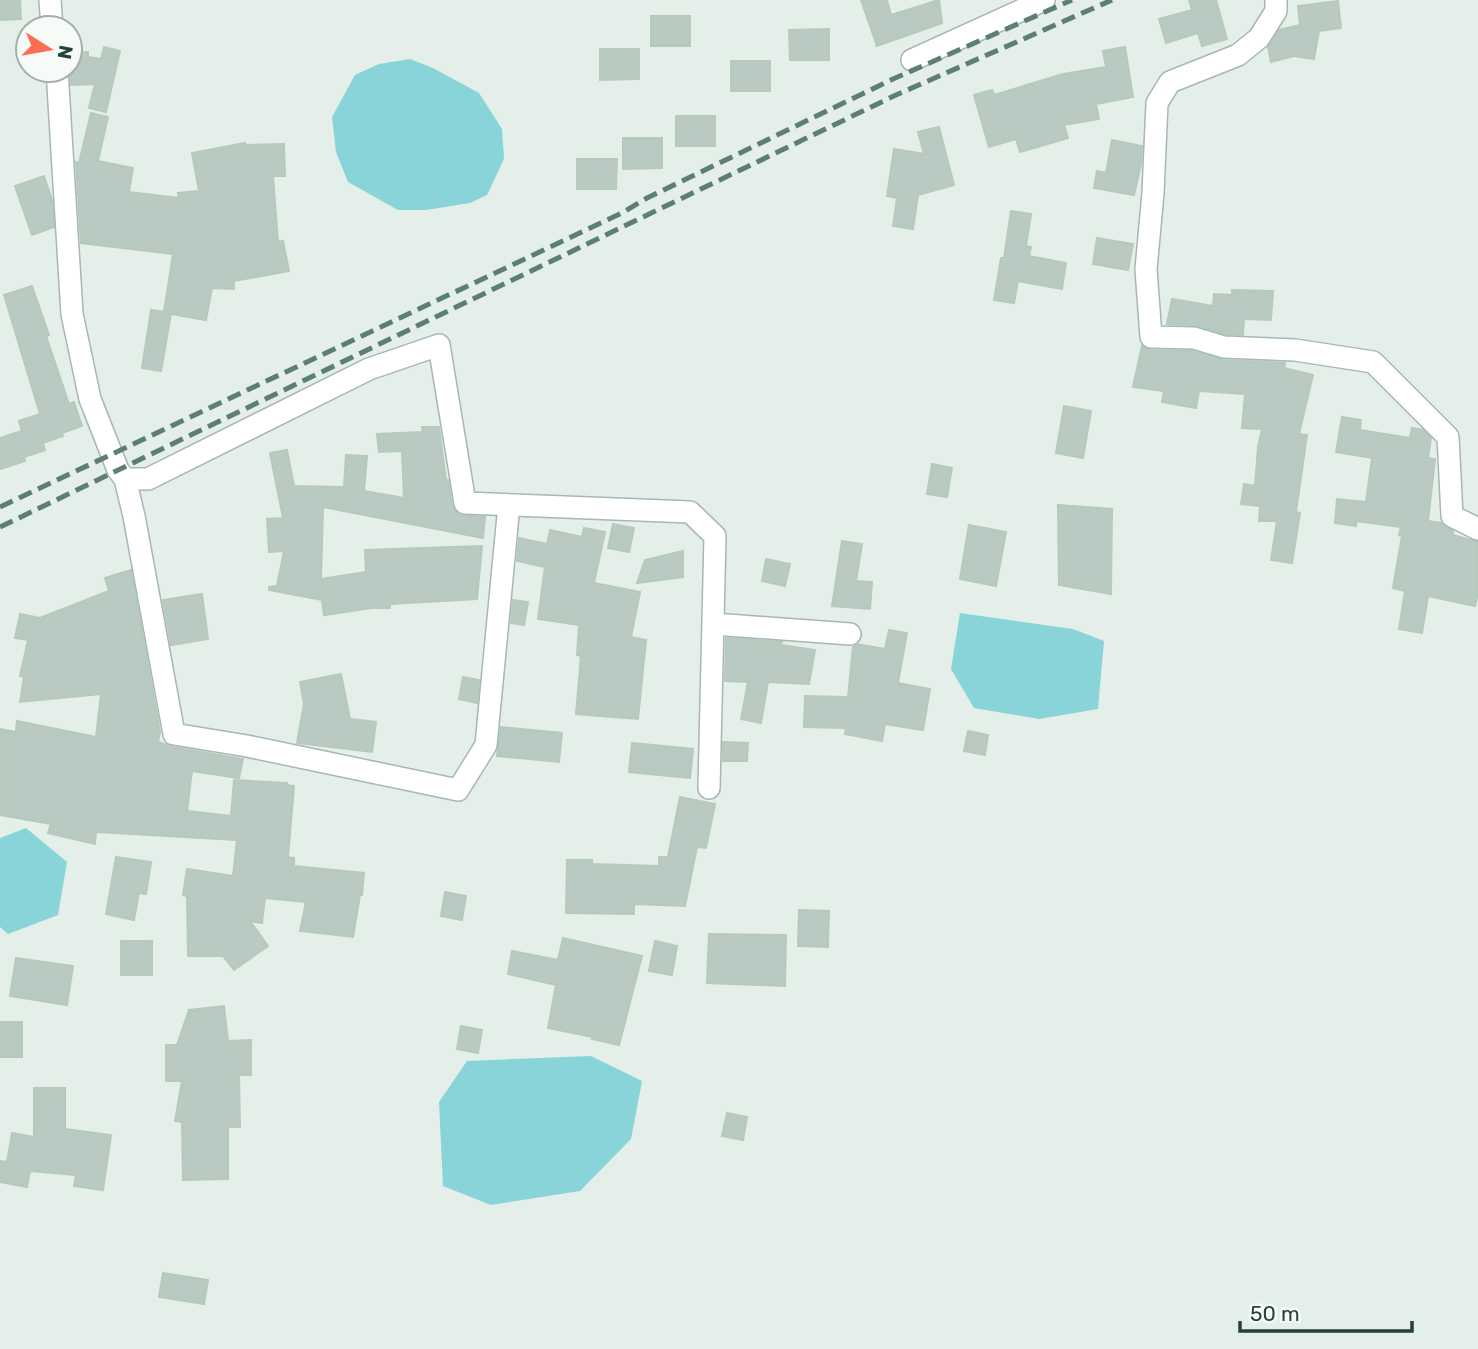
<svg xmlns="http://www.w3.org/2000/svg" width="1478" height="1349" viewBox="0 0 1478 1349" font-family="Rubik,sans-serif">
<rect width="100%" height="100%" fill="#e4efe9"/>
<!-- water -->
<g fill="#89d4d8">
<path d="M 410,59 L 433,68 L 479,93 L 502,129 L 504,159 L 487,195 L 470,203 L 426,210 L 398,210 L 348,182 L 336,152 L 332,117 L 355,75 L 379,64 Z"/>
<path d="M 960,613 L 1073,629 L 1104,641 L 1098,709 L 1039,719 L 974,708 L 951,669 Z"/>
<path d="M 26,828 L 67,862 L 58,915 L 8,934 L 0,927 L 0,838 Z"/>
<path d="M 591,1056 L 642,1081 L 631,1139 L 580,1191 L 491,1205 L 443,1186 L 439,1102 L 467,1061 Z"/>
</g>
<!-- building -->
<g fill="#b9cac2" stroke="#b6c9bf" stroke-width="2">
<path d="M 0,0 L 20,0 L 21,19 L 0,20 Z"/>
<path d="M 861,0 L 887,0 L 891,15 L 939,0 L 942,23 L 877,46 Z"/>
<path d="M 1189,0 L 1216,0 L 1227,39 L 1202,46 L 1198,33 L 1166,43 L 1159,19 L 1192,10 Z"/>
<path d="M 1338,1 L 1341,28 L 1319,31 L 1314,59 L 1294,56 L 1271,62 L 1268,47 L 1279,30 L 1300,25 L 1298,6 Z"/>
<rect x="651" y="16" width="39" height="30"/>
<path d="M 829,29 L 829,60 L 790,60 L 789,30 Z"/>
<path d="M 104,47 L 120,51 L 106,112 L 89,108 L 95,84 L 71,85 L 70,69 L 70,53 L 88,52 L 88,57 L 101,59 Z"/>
<path d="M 1125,47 L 1133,97 L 1096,104 L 1099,119 L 1064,125 L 1068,138 L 1020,152 L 1016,139 L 989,147 L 974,95 L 992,90 L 994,95 L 1063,74 L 1106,67 L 1103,51 Z"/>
<path d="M 600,49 L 639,49 L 639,79 L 600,80 Z"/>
<rect x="731" y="61" width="39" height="30"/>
<path d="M 91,113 L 108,117 L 98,161 L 133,168 L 129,192 L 179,198 L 178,193 L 199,191 L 192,153 L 245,143 L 245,145 L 284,144 L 285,176 L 273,176 L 278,242 L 283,241 L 289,271 L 234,281 L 234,289 L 212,288 L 206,320 L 171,314 L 161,371 L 142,368 L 151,310 L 164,312 L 173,254 L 81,243 L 76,162 L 79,163 Z"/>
<rect x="676" y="116" width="39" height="30"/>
<path d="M 939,127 L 954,185 L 918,195 L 913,229 L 893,226 L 897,198 L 887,196 L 894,149 L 924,154 L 918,132 Z"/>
<path d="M 623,138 L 662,138 L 662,168 L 623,169 Z"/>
<path d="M 1112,140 L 1142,146 L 1141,164 L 1134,195 L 1094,188 L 1097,171 L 1106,173 Z"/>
<path d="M 577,159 L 617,159 L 616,189 L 577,189 Z"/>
<path d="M 44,176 L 52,200 L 54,227 L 32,235 L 15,186 Z"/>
<path d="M 1011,211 L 1031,214 L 1026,246 L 1031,247 L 1029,256 L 1066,263 L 1062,289 L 1018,281 L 1014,303 L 994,300 L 1001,258 L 1004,258 Z"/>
<path d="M 1097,238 L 1133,244 L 1128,270 L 1093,264 Z"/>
<path d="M 32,286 L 49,335 L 46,336 L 69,404 L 74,402 L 82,426 L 62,433 L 63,436 L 43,443 L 45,450 L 24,457 L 25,461 L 0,469 L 0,438 L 22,431 L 19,421 L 40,414 L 4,295 Z"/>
<path d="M 1232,290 L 1273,291 L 1271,320 L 1244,319 L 1243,335 L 1226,334 L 1195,325 L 1167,324 L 1172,299 L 1213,306 L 1214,294 L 1232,295 Z"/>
<path d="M 1142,346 L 1151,350 L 1192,351 L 1223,360 L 1285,363 L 1284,368 L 1313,375 L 1299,434 L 1307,435 L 1296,512 L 1300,513 L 1292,563 L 1271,560 L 1277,521 L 1259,521 L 1260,506 L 1241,504 L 1244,484 L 1255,486 L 1258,447 L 1262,429 L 1242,428 L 1245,394 L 1199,391 L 1196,408 L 1162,402 L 1164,391 L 1133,387 Z"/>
<path d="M 1064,406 L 1091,411 L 1083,458 L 1056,453 Z"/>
<path d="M 1342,417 L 1361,420 L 1360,430 L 1410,438 L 1412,428 L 1423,430 L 1431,438 L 1428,458 L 1435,459 L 1428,521 L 1441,523 L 1453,531 L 1453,535 L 1478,542 L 1478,594 L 1475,606 L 1428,596 L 1422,633 L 1399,629 L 1405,591 L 1393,588 L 1402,536 L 1399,535 L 1401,527 L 1356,521 L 1356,526 L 1335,523 L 1337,499 L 1366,502 L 1372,458 L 1336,452 Z"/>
<path d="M 422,427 L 439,427 L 446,480 L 448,480 L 452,506 L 459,515 L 485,517 L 483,538 L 323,507 L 321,579 L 366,572 L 365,550 L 482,546 L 477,599 L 390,604 L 390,608 L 372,608 L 324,615 L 322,600 L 269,590 L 269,587 L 277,586 L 284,551 L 269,552 L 267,519 L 283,518 L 270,453 L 287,450 L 294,486 L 344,487 L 346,455 L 367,456 L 364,491 L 404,498 L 402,451 L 379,452 L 377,434 L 423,432 Z"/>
<path d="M 932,464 L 952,468 L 947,497 L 927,494 Z"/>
<path d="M 1058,505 L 1112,509 L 1111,594 L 1059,585 Z"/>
<path d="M 613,524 L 634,528 L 629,552 L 608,548 Z"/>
<path d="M 969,525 L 1006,532 L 996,586 L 960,579 Z"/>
<path d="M 584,528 L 605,532 L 594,583 L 640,592 L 631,637 L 646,640 L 638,719 L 576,714 L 581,656 L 577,655 L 579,625 L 538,619 L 545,567 L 517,561 L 519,538 L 547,544 L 550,530 L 582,537 Z"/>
<path d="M 842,541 L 862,544 L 856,581 L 872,582 L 870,609 L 832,606 Z"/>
<path d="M 683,551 L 683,577 L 637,583 L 645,560 Z"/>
<path d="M 766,559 L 790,564 L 785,586 L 762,581 Z"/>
<path d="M 131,570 L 160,732 L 158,742 L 172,747 L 243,759 L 239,778 L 192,771 L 187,811 L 231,816 L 234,780 L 287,783 L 287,785 L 294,786 L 288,857 L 294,858 L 294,866 L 364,873 L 362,895 L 360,895 L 353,937 L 300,931 L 306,902 L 265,898 L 262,923 L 250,921 L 268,946 L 234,970 L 223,956 L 188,956 L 187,896 L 183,895 L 187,869 L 233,876 L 237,840 L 96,832 L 95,844 L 48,833 L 51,824 L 0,815 L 0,729 L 16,732 L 17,721 L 96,737 L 101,694 L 20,702 L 24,677 L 20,676 L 28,640 L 15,638 L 20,614 L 40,618 L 109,591 L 105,578 Z"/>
<path d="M 202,594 L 208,639 L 171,645 L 163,600 Z"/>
<path d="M 513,600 L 528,602 L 524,625 L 511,623 Z"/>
<path d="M 889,630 L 907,633 L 898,683 L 930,689 L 923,730 L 885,724 L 882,741 L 845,734 L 846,728 L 804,727 L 805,696 L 848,697 L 853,647 L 857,644 L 885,649 Z"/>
<path d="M 726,638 L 782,642 L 781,645 L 815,650 L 809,684 L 768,682 L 761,723 L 741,719 L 748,682 L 725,681 Z"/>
<path d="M 341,674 L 350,719 L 376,722 L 372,752 L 297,743 L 304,704 L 300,682 Z"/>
<path d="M 463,677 L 479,680 L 477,703 L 459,699 Z"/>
<path d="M 501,727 L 562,733 L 559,762 L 497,756 Z"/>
<path d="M 968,731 L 988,735 L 985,755 L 964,751 Z"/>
<path d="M 723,742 L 748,743 L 747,761 L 723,761 Z"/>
<path d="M 632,743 L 693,749 L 690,778 L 629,772 Z"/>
<path d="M 680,797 L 715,804 L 706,848 L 697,847 L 685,906 L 634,904 L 634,914 L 566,913 L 567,860 L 592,860 L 592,864 L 659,866 L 659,857 L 668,857 Z"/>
<path d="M 116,857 L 151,862 L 146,894 L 139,893 L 134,920 L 106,914 Z"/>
<path d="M 445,892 L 466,896 L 462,920 L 441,916 Z"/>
<path d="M 799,910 L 829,911 L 828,947 L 798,946 Z"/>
<path d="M 709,934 L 786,935 L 785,986 L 707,983 Z"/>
<path d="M 563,938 L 642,956 L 619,1045 L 592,1039 L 593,1037 L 548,1028 L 556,985 L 508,974 L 512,951 L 558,960 Z"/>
<rect x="121" y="941" width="31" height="34"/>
<path d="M 655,941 L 677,946 L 672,975 L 649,971 Z"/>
<path d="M 16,958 L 73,966 L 67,1005 L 10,996 Z"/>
<path d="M 224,1006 L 228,1041 L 251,1040 L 251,1075 L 239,1075 L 240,1127 L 228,1127 L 228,1179 L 183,1180 L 182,1122 L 175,1121 L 182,1081 L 166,1081 L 166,1045 L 177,1045 L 189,1010 Z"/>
<rect x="0" y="1022" width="22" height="35"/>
<path d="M 461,1026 L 482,1030 L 478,1053 L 457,1049 Z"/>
<path d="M 34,1088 L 65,1088 L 65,1129 L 111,1135 L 103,1190 L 74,1186 L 76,1175 L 30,1171 L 27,1187 L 0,1182 L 0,1161 L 7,1162 L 12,1133 L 34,1137 Z"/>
<path d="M 727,1113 L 747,1117 L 743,1140 L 722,1136 Z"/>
<path d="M 163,1273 L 208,1280 L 204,1304 L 159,1297 Z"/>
</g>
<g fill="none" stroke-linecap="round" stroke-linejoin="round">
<defs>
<g id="minor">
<path d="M 50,0 L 52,28"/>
<path d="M 1276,0 L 1276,11 L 1259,38 L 1238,55 L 1170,82 L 1157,103 L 1153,193 L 1146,269 L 1151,337 L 1194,338 L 1224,347 L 1295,350 L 1373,362 L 1448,437 L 1452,516 L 1478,529"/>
<path d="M 912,60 L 1044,0"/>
<path d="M 57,70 L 72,314 L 90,399 L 118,470 L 125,479 L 148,479 L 369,369 L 439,345 L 465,503 L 690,512 L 715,536 L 709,788"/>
<path d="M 125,479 L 134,516 L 174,734 L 247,746 L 458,790 L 486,745 L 509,505"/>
<path d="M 714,624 L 850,634"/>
</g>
</defs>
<!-- minor casing -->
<use href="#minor" stroke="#a6b8b0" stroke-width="24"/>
<!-- minor -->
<use href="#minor" stroke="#fff" stroke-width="21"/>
<!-- rail -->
<g stroke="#5d7e72" stroke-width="5" stroke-dasharray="14 7" stroke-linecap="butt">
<path d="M 0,507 L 622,213 L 647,198 L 893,79 L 1072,0"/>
<path d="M 0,527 L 896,95 L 1112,0"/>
</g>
</g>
<!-- north arrow -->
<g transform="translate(49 49) rotate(101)"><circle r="33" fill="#f6fbf8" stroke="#a1b1aa" stroke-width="2"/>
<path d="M0-5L12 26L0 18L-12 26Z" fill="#fd6d54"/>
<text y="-10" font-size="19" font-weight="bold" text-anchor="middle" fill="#224336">N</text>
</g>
<!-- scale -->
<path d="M1240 1321v10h172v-10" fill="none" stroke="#224336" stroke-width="3.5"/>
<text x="1250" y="1321" font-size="21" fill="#224336" stroke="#f6fbf8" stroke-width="5" paint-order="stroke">50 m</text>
</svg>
